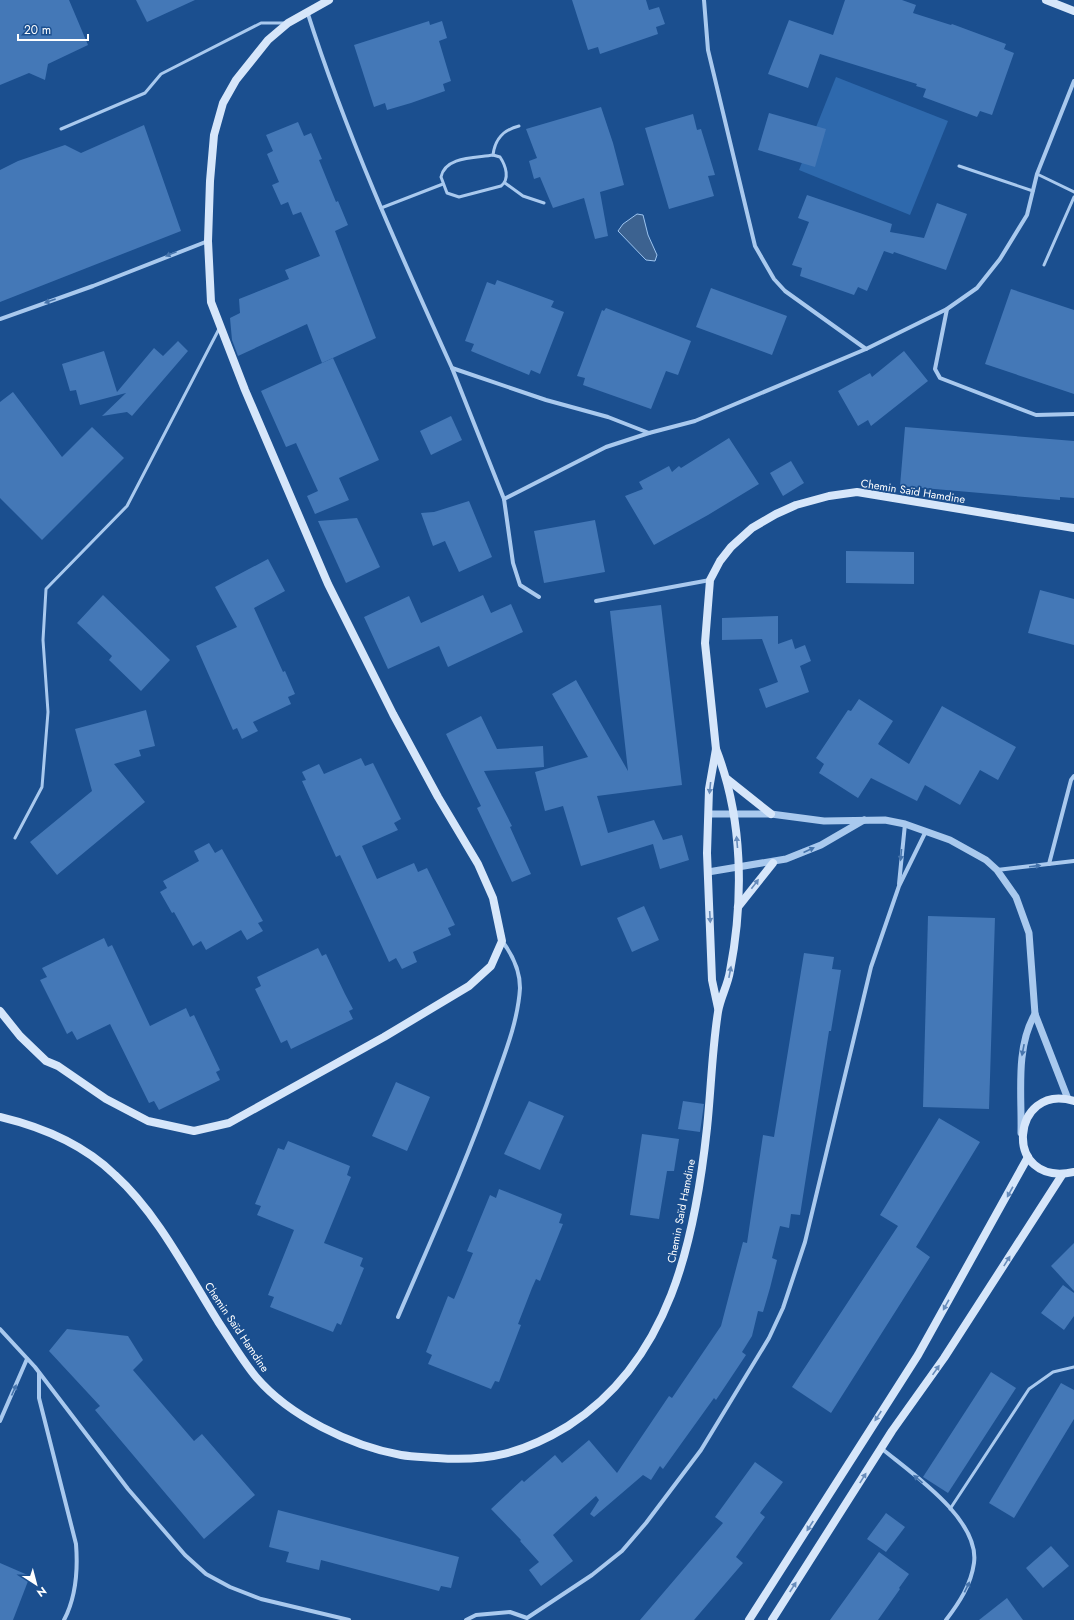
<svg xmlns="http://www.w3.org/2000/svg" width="1074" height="1620" viewBox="0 0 1074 1620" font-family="Jost,sans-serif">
<rect width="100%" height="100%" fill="#1b4f8f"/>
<!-- green -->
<path fill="#2e69ad" d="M 836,77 L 948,121 L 910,215 L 799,170 Z"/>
<!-- water -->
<path fill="#3c6290" stroke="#9cc4f0" d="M 637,214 L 643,215 L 648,235 L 657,255 L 655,261 L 646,260 L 618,231 L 623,224 Z"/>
<!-- building -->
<g fill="#4478b7">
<path d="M 0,0 L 69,0 L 88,45 L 48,64 L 45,80 L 29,73 L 0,85 Z"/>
<path d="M 136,0 L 195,0 L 147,22 Z"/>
<path d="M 572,0 L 646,0 L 649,10 L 659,7 L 665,24 L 656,27 L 658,34 L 600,54 L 598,47 L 588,50 Z"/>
<path d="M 845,0 L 902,0 L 916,5 L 913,13 L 951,25 L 952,24 L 1006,44 L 1004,49 L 1014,53 L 992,115 L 980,111 L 977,117 L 923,97 L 926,89 L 916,86 L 917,84 L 820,54 L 808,88 L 768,74 L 789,20 L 833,35 Z"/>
<path d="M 429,21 L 430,25 L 442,21 L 447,38 L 439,41 L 451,81 L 443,84 L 445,91 L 411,103 L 387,110 L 385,103 L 374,107 L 354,45 Z"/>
<path d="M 601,107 L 613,143 L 624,185 L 600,192 L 608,236 L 595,239 L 584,198 L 553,208 L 540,177 L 534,179 L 529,161 L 537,158 L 526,129 Z"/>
<path d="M 769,113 L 826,129 L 815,167 L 758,150 Z"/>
<path d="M 693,114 L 697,130 L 701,129 L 715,175 L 708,176 L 714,196 L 669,209 L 645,128 Z"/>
<path d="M 298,122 L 304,136 L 311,133 L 322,159 L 319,160 L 336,202 L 338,201 L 348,225 L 335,231 L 376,338 L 322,363 L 307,324 L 238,356 L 232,340 L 230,318 L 240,313 L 239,299 L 289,279 L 285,270 L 320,256 L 301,212 L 293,215 L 288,202 L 281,205 L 272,185 L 279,182 L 267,154 L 273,151 L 266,135 Z"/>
<path d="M 144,125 L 181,231 L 0,302 L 0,170 L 18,161 L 65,145 L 81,153 Z"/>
<path d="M 807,195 L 892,224 L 890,232 L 924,238 L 937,203 L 967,214 L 946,270 L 894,252 L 893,254 L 884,251 L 867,291 L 858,287 L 854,295 L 800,276 L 802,268 L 792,265 L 809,222 L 798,218 Z"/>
<path d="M 497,280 L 554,301 L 551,307 L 564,312 L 540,374 L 531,370 L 529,375 L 471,351 L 474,344 L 465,341 L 487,282 L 495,285 Z"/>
<path d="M 711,288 L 787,316 L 772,355 L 696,327 Z"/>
<path d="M 1011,289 L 1074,310 L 1074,394 L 985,364 Z"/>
<path d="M 606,308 L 691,341 L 678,375 L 666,371 L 651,409 L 583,385 L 585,378 L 577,376 L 602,310 L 604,311 Z"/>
<path d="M 178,341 L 188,351 L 132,416 L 127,412 L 102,416 L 126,393 L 80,405 L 76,390 L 70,391 L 62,364 L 104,351 L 117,392 L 154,348 L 163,356 Z"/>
<path d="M 904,351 L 928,381 L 871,426 L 868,420 L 858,426 L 838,391 L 870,373 L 872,377 Z"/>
<path d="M 333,358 L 379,460 L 339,478 L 349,500 L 315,514 L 307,496 L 318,491 L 296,443 L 286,447 L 261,391 Z"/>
<path d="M 13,392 L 62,457 L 92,427 L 124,458 L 42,540 L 0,498 L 0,402 Z"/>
<path d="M 451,416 L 462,440 L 431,455 L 420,431 Z"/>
<path d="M 905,427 L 1074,441 L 1074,498 L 1060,497 L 1060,500 L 900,486 Z"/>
<path d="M 729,438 L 759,484 L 708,515 L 654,545 L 625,496 L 643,489 L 639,482 L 669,466 L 672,472 L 679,466 L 681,468 Z"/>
<path d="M 791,461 L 804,483 L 783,496 L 770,473 Z"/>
<path d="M 469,501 L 492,557 L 459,572 L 445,541 L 433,546 L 421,513 L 434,512 Z"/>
<path d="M 357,518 L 380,567 L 346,583 L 318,521 Z"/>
<path d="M 595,520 L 605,572 L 544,583 L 534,531 Z"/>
<path d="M 846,551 L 914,552 L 914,584 L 846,583 Z"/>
<path d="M 268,559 L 285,591 L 254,608 L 283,672 L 285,671 L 295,694 L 288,697 L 291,704 L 253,722 L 258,731 L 242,739 L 237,728 L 233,730 L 196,646 L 237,627 L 215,587 Z"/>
<path d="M 1040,590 L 1074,599 L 1074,645 L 1028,633 Z"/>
<path d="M 103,595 L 170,660 L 141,691 L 109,660 L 112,656 L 77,623 Z"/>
<path d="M 483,595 L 491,613 L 511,604 L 523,632 L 448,667 L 439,646 L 388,669 L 364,617 L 409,596 L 421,623 Z"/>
<path d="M 661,605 L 682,785 L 597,796 L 608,833 L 654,820 L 663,840 L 682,835 L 689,860 L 660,869 L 653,844 L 581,866 L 563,806 L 545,811 L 535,772 L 588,757 L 552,694 L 576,680 L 628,771 L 610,611 Z"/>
<path d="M 778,616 L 778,644 L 792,639 L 795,649 L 805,645 L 811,661 L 800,666 L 809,692 L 766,708 L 759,689 L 778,682 L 762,639 L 722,640 L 722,618 Z"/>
<path d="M 859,699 L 893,721 L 878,744 L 909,764 L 942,706 L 1016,747 L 998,780 L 980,770 L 960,805 L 925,785 L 917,801 L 871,778 L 858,798 L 819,773 L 824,764 L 816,758 L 848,710 L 851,711 Z"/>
<path d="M 146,710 L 155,746 L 139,750 L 141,756 L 114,764 L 145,802 L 57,875 L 30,842 L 92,791 L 75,729 Z"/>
<path d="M 481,716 L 497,749 L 543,746 L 544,767 L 484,771 L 512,826 L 510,827 L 531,874 L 512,882 L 477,808 L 481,806 L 446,734 Z"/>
<path d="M 361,758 L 365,766 L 373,763 L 401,819 L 394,823 L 398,830 L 362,846 L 377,879 L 414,863 L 418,872 L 427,868 L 455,925 L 448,928 L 451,935 L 413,952 L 417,962 L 402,969 L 396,958 L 389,962 L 340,855 L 336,857 L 302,781 L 306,780 L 302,772 L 319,764 L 324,774 Z"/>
<path d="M 209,843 L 215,853 L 222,849 L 263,921 L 258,923 L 263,931 L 247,940 L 241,930 L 206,950 L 201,941 L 193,946 L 174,912 L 172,913 L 160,892 L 167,888 L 163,881 L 199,861 L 194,851 Z"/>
<path d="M 644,906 L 659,940 L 632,952 L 617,918 Z"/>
<path d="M 928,916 L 995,918 L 989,1109 L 923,1107 Z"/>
<path d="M 104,938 L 108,947 L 112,945 L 150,1026 L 186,1008 L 190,1017 L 194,1015 L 220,1070 L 216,1072 L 220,1080 L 159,1110 L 154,1101 L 149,1103 L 110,1024 L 77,1040 L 72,1031 L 67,1034 L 40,980 L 47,977 L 42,968 Z"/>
<path d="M 318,948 L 322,956 L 326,954 L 345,994 L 353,1009 L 349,1011 L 353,1019 L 291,1049 L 287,1040 L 281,1043 L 255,989 L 261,986 L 257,977 Z"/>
<path d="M 804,953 L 834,957 L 832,969 L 841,970 L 831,1031 L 829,1031 L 800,1215 L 791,1214 L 789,1228 L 780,1226 L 772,1258 L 777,1260 L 770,1288 L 763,1312 L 758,1311 L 752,1336 L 742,1352 L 746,1355 L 716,1400 L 714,1398 L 663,1469 L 660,1466 L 651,1480 L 643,1475 L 594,1517 L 590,1514 L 599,1500 L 596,1496 L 553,1535 L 573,1561 L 541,1586 L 529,1570 L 539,1562 L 520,1541 L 521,1540 L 491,1509 L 522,1480 L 524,1482 L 555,1455 L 562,1463 L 589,1440 L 617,1473 L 669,1396 L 672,1398 L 721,1326 L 743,1242 L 747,1243 L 763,1135 L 774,1137 Z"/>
<path d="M 396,1082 L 430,1097 L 407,1151 L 372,1136 Z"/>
<path d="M 529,1101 L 564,1116 L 540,1170 L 504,1154 Z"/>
<path d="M 683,1101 L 704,1104 L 700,1132 L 678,1129 Z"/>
<path d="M 939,1118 L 980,1142 L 916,1247 L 930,1257 L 831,1413 L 792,1387 L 898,1226 L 880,1215 Z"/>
<path d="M 642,1134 L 679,1139 L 674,1171 L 667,1171 L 659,1219 L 630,1215 Z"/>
<path d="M 288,1141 L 350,1166 L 347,1175 L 351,1177 L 324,1243 L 363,1258 L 360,1266 L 364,1268 L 341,1325 L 337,1323 L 333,1332 L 270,1307 L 274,1297 L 268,1295 L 294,1230 L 257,1215 L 261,1206 L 255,1204 L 278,1148 L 284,1150 Z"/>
<path d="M 499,1189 L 562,1214 L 559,1223 L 563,1224 L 540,1281 L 536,1279 L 532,1288 L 518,1324 L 521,1325 L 499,1382 L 495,1381 L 491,1389 L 428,1364 L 432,1355 L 426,1352 L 448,1296 L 454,1299 L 473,1253 L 467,1251 L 490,1195 L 496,1198 Z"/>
<path d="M 1074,1243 L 1074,1291 L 1051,1266 Z"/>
<path d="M 1063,1285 L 1074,1293 L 1074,1316 L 1064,1330 L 1041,1313 Z"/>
<path d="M 67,1329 L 128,1336 L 143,1360 L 133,1370 L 194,1441 L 202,1434 L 255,1495 L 204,1539 L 95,1410 L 100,1406 L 49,1351 Z"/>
<path d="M 991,1372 L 1016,1388 L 948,1493 L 923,1477 Z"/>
<path d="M 1061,1383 L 1074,1390 L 1074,1419 L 1014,1518 L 989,1503 Z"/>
<path d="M 755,1462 L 783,1482 L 760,1513 L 765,1517 L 736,1557 L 743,1563 L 694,1620 L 640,1620 L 723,1523 L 715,1517 Z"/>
<path d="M 278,1510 L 459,1557 L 451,1588 L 441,1586 L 439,1591 L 321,1560 L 319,1570 L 286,1562 L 289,1552 L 269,1547 Z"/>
<path d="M 886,1513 L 905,1527 L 886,1552 L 867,1539 Z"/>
<path d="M 1051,1546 L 1069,1566 L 1043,1588 L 1026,1568 Z"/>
<path d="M 879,1552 L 909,1574 L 899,1588 L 900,1589 L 878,1620 L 830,1620 Z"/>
<path d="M 0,1563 L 30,1576 L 13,1620 L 0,1620 Z"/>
<path d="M 1007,1598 L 1023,1620 L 979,1620 Z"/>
</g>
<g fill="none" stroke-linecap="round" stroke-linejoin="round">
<!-- service -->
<g stroke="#a9c9ee" stroke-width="3">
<path d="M 61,129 L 145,93 L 161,74 L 261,23 L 286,23"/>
<path d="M 493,155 L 500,157 C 506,166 510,179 501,186 L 459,197 L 447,193 L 441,177 C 445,156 476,158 493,155 Z"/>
<path d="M 493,155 C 495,139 503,130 519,126"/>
<path d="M 959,166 L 1033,191"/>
<path d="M 1037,174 L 1074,192"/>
<path d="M 505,183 L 523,196 L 544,203"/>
<path d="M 381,208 L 443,184"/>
<path d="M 1044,265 L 1074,197"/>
<path d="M 15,838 L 42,787 L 48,712 L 43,640 L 46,589 L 127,506 L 219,329"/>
<path d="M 950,1509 L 1029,1389 L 1053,1372 L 1074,1367"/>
</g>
<!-- minor -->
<g stroke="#a9c9ee" stroke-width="4">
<path d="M 704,0 L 708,50 L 755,246 L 774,279 L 785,291 L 866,349"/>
<path d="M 307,11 C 346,134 399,251 452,368 L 546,400 L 608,417 L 649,433 L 695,421 L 866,349 L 947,309 L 977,288 L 1000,259 L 1027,215 L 1037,174 L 1074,81"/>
<path d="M 947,309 L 935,369 L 940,378 L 1036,415 L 1074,414"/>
<path d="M 0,319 L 93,286 L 208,241"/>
<path d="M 452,368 L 504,499 L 513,563 L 520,585 L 539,597"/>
<path d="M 504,499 L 606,447 L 649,433"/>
<path d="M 596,601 L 710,580"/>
<path d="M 1049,864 L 1071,780 L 1074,776"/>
<path d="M 997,870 L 1074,861"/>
<path d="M 899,884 L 905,824"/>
<path d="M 398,1317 C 431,1240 466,1163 494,1084 C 505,1053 518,1021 520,988 C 520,971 512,954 502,941"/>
<path d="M 0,1329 L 35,1367 L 128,1489 L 185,1555 L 206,1574 L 230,1587 L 261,1599 L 349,1620"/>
<path d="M 39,1373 L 39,1398 L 76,1544 C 78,1569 76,1597 64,1620"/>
<path d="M 0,1421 L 27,1359"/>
<path d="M 881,1448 C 911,1473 980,1519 974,1563 C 971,1585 959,1603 946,1620"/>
<path d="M 466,1620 L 476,1615 L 510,1612 L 527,1618 L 592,1575 L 622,1551 L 646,1523 L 701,1450 L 769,1338 L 783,1308 L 805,1242 L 871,967 L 899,886 L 926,831"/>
</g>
<!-- tertiary -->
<g stroke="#a9c9ee" stroke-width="7">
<path d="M 709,814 L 771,814 L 824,821 L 885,820 L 905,824 L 950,840 L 986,860 L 997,870 L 1016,897 L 1029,933 L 1035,1014 L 1068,1099"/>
<path d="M 708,872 L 786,859 L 821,845 L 864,820"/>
<path d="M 1021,1133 C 1022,1095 1015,1048 1035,1014"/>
</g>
<!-- secondary -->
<g stroke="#d6e6fa" stroke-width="8">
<path d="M 1046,0 L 1074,11"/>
<path d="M 727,779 L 771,814"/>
<path d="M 738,907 L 773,863"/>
<path d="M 718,1008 L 712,980 L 707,853 L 709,789 L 716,749 L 705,643 L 710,580 L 720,561 L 731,547 L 752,528 L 776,514 L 796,505 L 829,496 L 857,492 L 1074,528"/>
<path d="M 0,1011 L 20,1036 L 46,1061 L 58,1066 L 106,1099 L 148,1121 L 194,1131 L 229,1123 L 384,1037 L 469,986 L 491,966 L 502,941 L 493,898 L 478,864 L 438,797 L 393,714 L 328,584 L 245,390 L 211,302 L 208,241 L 210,181 L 214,135 L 223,103 L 236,80 L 268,40 L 288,23 L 329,0"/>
<path d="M 1074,1101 C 1011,1081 1001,1188 1074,1172"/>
<path d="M 0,1117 C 42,1127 83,1144 115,1175 C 158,1214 188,1274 219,1323 C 231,1341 242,1360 256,1377 C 289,1416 351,1446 401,1455 C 413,1457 425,1457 437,1458 C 488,1462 524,1453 568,1426 C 670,1361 695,1240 707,1128 C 711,1090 712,1050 718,1012 C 720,998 728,985 730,971 C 744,898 743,818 716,749"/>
<path d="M 749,1620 L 918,1355 L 1028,1157"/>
<path d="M 772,1620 L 892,1431 L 944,1358 L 1062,1175"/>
</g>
</g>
<!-- one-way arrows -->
<defs><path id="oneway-solid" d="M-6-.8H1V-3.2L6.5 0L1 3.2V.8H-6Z"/></defs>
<g fill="#4674ac">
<use href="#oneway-solid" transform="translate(171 254) rotate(158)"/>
<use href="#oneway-solid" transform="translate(50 301) rotate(160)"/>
<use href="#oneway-solid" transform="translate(809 850) rotate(-24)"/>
<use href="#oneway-solid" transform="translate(901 855) rotate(95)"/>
<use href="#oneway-solid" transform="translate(1035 866) rotate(-7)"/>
<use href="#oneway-solid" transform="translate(1023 1050) rotate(101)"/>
<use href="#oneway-solid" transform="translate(14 1390) rotate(-66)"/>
<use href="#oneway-solid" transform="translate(918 1479) rotate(-140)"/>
<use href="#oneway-solid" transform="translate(967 1587) rotate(-64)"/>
</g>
<g fill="#668bba">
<use href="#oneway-solid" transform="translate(710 788) rotate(96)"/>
<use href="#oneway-solid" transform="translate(737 842) rotate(-95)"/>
<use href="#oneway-solid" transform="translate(755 884) rotate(-53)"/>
<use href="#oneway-solid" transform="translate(710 917) rotate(87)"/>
<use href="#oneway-solid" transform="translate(730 972) rotate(-79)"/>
<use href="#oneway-solid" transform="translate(1010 1192) rotate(119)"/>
<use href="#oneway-solid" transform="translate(1007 1261) rotate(-58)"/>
<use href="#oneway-solid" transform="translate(946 1305) rotate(119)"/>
<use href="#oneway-solid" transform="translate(936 1370) rotate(-55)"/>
<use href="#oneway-solid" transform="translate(878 1416) rotate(123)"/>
<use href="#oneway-solid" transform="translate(863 1478) rotate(-58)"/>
<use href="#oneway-solid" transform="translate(810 1526) rotate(123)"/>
<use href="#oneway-solid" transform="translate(793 1587) rotate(-57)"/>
</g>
<g text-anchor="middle" stroke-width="3.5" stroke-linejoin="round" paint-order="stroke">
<!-- street labels -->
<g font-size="11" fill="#fff" stroke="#1b4f8f">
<text transform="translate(913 491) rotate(9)" y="4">Chemin Saïd Hamdine</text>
<text transform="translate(681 1211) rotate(-79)" y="4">Chemin Saïd Hamdine</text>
<text transform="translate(237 1327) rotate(56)" y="4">Chemin Saïd Hamdine</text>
</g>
</g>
<!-- north arrow -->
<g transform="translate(36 1584) rotate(144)" stroke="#1b4f8f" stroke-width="3" paint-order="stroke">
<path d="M0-3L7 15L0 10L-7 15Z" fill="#ffffff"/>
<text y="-6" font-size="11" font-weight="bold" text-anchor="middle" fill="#ffffff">N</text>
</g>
<!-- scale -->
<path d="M18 34v6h70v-6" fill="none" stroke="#ffffff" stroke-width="2"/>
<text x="24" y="34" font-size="12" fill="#ffffff" stroke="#1b4f8f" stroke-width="3" paint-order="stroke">20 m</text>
</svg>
